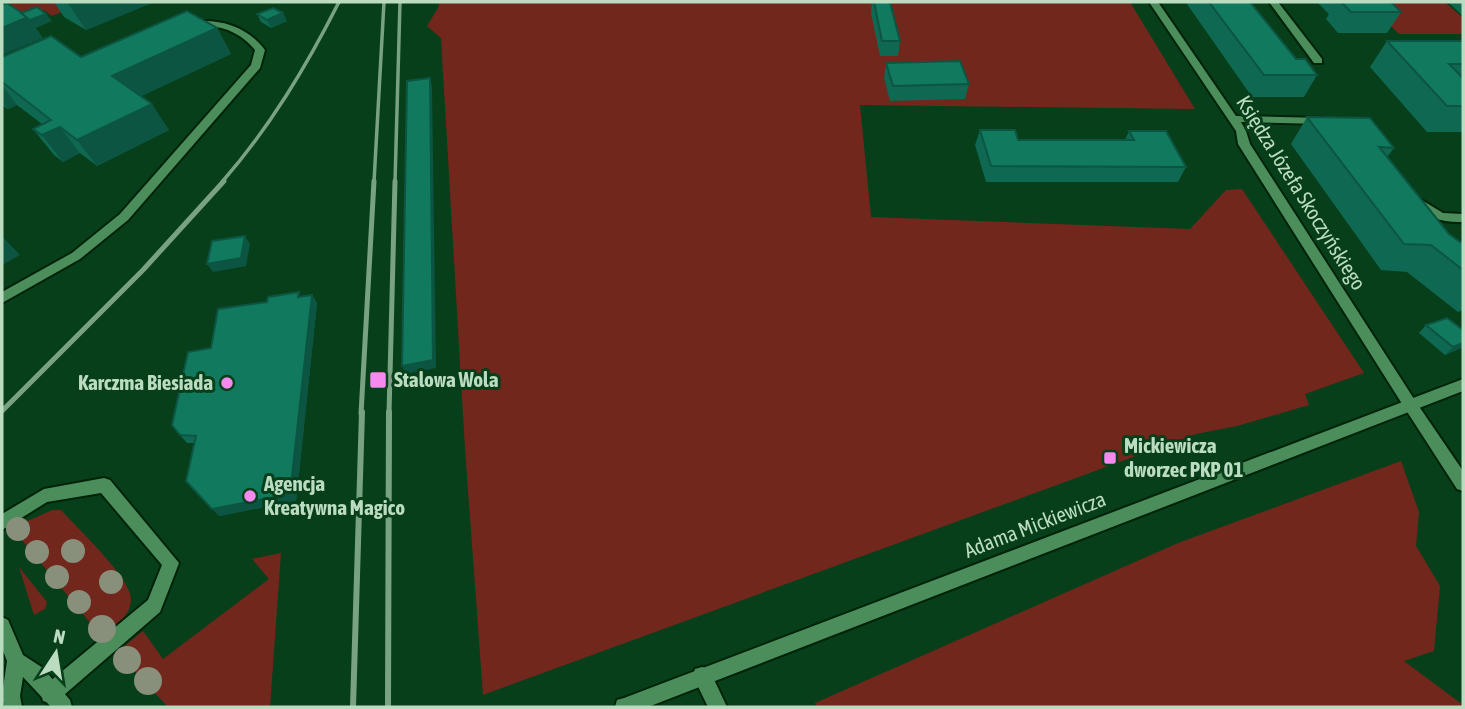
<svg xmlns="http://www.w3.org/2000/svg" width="1465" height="709" viewBox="0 0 1465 709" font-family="'Asap Condensed',sans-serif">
<rect width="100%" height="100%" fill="#073f1a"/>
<!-- green -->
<g fill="#72271d">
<path d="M 2,2 L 87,2 L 52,16 L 44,10 L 2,27 Z"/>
<path d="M 438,2 L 1130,2 L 1195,109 L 860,105 L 871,217 L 1190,229 L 1226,190 L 1242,189 L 1364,373 L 1305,394 L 1309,405 L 1237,426 L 1196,434 L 483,695 L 465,449 L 441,38 L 427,26 L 439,6 Z"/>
<path d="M 1367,2 L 1445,2 L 1463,18 L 1463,34 L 1399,34 Z"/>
<path d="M 1401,461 L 1419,512 L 1416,546 L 1440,586 L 1434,651 L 1404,661 L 1463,705 L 1463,707 L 817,707 L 815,703 L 1178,543 Z"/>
<path d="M 52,510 L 61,510 C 77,528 131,578 131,599 C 131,616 114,627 101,636 L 12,528 Z"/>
<path d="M 281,553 L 270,707 L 168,707 L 117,652 L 143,631 L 163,659 L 269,579 L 252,559 Z"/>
<path d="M 19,567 L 47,602 L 45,609 L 34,615 Z"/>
</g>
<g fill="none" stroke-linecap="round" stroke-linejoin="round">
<defs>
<g id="service">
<path d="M 200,21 C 226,20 249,29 265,50 L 260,68 L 128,220 L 80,259 L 2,303 L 2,292 L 72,253 L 120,214 L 251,65 L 255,50 C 244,36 227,27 209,26 C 200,26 193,29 186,25 Z"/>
<path d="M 1411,400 L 1416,402 L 1463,471 L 1463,491 L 1457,489 L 1406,410 L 1404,406 L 1406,402 Z"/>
<path d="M 104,478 L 110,480 L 179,563 L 160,612 L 57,701 L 50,703 L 43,701 L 41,694 L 43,687 L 148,600 L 162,565 L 101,493 L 47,502 L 2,530 L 2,514 L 44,489 Z"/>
</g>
<g id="minor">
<path d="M 1149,2 L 1158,2 L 1236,116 L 1323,118 L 1328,121 L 1323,124 L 1241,122 L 1246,131 L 1250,144 L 1416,402 L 1418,406 L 1416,410 L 1411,412 L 1406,410 L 1238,144 L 1236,131 Z"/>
<path d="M 1269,2 L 1278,2 L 1322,59 L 1322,63 L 1314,63 Z"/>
<path d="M 1420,199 L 1443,213 L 1463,214 L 1463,222 C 1444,223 1426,218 1414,203 Z"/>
<path d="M 702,667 L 709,669 L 727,707 L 708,707 L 693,676 L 695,669 Z"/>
</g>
<g id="tertiary">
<path d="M 1463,379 L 1463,391 L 648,707 L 615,707 L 617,700 L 624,698 Z"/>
<path d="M 2,617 L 8,620 L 23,655 L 43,668 L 70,700 L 72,707 L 51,707 L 23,677 L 20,696 L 22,707 L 4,707 L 2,695 L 7,661 L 2,648 Z"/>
</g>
</defs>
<!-- service casing -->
<use href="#service" stroke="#002309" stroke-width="4"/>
<!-- minor casing -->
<use href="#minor" stroke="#002309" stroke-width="4"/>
<!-- tertiary casing -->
<use href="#tertiary" stroke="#002309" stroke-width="4"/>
<!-- service -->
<use href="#service" fill="#4b8e5b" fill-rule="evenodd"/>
<!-- minor -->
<use href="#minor" fill="#4b8e5b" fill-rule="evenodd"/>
<!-- tertiary -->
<use href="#tertiary" fill="#4b8e5b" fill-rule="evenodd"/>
<!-- rail-far2 -->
<g stroke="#79a283" stroke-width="3.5">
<path d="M 222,182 C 270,127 306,67 339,2"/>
<path d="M 374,182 L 384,2"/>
<path d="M 395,182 L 400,2"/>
</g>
<!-- rail-far1 -->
<g stroke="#79a283" stroke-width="5">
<path d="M 2,411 L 143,270 L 224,181"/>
<path d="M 361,414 L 374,181"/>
<path d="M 389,414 L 395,181"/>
</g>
<!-- rail -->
<g stroke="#79a283" stroke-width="6">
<path d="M 353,707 L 362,412"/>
<path d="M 388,707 L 389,412"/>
</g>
</g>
<!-- trees -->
<g fill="#888f7b">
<circle cx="18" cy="529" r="12"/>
<circle cx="73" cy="551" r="12"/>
<circle cx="37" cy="552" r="12"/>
<circle cx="57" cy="577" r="12"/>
<circle cx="111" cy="582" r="12"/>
<circle cx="79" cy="602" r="12"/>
<circle cx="102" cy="629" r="14"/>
<circle cx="127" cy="660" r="14"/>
<circle cx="148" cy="681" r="14"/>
</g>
<!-- wall -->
<g fill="#0f6851">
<path d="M 54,2 L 154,2 L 86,30 L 64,17 Z"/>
<path d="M 872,2 L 890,2 L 900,41 L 898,56 L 880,56 L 871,13 Z"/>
<path d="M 1188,2 L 1251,2 L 1296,59 L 1317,75 L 1304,97 L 1252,97 L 1187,4 Z"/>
<path d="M 1317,2 L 1391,2 L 1401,12 L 1387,33 L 1338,33 L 1326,19 L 1329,14 Z"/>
<path d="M 1448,2 L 1463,2 L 1463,16 Z"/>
<path d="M 257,14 L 287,21 L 271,28 L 261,22 Z"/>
<path d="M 217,28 L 231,54 L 141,96 L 169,130 L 97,166 L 80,153 L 63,162 L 54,155 L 33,129 L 42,124 L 17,105 L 8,109 L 2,105 L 2,57 L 81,57 Z"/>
<path d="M 1387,41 L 1463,41 L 1463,132 L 1427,132 L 1370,67 Z"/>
<path d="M 886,63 L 969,84 L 965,99 L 890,101 L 884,78 Z"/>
<path d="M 1307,117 L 1394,148 L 1387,157 L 1449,234 L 1460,242 L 1463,241 L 1463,310 L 1458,312 L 1407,272 L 1381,270 L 1291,144 Z"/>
<path d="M 980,130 L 1018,140 L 1125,140 L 1129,131 L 1186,167 L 1178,182 L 986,182 L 975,145 Z"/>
<path d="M 312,295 L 317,303 L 296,501 L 219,516 L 195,443 L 187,443 L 180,435 L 211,348 L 301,296 Z"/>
<path d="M 1426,325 L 1463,347 L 1445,355 L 1419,333 Z"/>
</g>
<!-- shaded-wall -->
<g fill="#0c5542">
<path d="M 67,2 L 154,2 L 86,30 Z"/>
<path d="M 283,13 L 287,21 L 271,28 L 267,20 Z"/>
<path d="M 46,14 L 52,21 L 36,28 L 43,38 L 2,55 L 2,28 L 28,17 Z"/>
<path d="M 217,28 L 231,54 L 129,102 L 112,76 Z"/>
<path d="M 430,78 L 432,86 L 436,368 L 406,374 L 402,366 Z"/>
<path d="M 2,85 L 17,105 L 8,109 L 2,102 Z"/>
<path d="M 152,104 L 169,130 L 97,166 L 77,140 Z"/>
<path d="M 60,127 L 80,153 L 63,162 L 42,135 Z"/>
<path d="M 2,236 L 20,255 L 2,265 Z"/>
<path d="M 245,236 L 250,244 L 246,266 L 213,272 L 207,264 Z"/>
<path d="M 312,295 L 317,303 L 296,501 L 219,516 L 212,509 Z"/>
<path d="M 1463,343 L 1463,347 L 1445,355 L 1453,347 Z"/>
</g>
<!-- building -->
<g fill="#11795e" stroke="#0c5542" stroke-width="2">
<path d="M 874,2 L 890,2 L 900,41 L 882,41 Z"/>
<path d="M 1209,2 L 1250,2 L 1296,59 L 1305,59 L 1317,75 L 1264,75 Z"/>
<path d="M 1341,2 L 1391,2 L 1401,12 L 1351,12 Z"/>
<path d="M 7,3 L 28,17 L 2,28 L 2,5 Z"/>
<path d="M 37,7 L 46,14 L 30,20 L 21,13 Z"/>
<path d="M 273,8 L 283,13 L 267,20 L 257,14 Z"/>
<path d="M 187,11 L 217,28 L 112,76 L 152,104 L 77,140 L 60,127 L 42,135 L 33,129 L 51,120 L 2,82 L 2,57 L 51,36 L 81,57 Z"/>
<path d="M 1387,41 L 1463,41 L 1463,64 L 1449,64 L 1463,78 L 1463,106 L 1447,106 Z"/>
<path d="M 960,61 L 969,84 L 893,86 L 886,63 Z"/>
<path d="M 430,78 L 433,360 L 402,366 L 407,81 Z"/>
<path d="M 1307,117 L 1370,118 L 1394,148 L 1379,147 L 1449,234 L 1460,242 L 1463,241 L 1463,270 L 1431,245 L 1404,244 Z"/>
<path d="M 980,130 L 1015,130 L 1018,140 L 1134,140 L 1129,131 L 1166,131 L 1186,167 L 991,166 Z"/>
<path d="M 245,236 L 241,258 L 207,264 L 212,241 Z"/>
<path d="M 299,292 L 298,297 L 312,295 L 290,494 L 212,509 L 186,481 L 196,436 L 180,435 L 172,425 L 188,352 L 211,348 L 218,309 L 267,302 L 268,297 Z"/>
<path d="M 1447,318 L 1463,330 L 1463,343 L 1453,347 L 1426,325 Z"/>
</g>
<!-- markers -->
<g fill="#f689ee" stroke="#073f1a" stroke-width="2.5">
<rect x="369" y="371" width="18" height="18" rx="3.5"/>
<circle cx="227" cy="383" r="7"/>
<rect x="1103" y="451" width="14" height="14" rx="3.5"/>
<circle cx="250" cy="496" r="7"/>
</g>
<g text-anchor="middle" stroke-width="6" stroke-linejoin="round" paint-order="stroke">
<!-- street labels -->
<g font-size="21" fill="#bbdcc0" stroke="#073f1a">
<text transform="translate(1301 193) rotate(58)" y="7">Księdza Józefa Skoczyńskiego</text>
<text transform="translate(1035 525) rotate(-21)" y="7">Adama Mickiewicza</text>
</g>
<!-- poi labels -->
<g font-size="21" font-weight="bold" fill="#bbdcc0" stroke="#073f1a" text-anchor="start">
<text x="394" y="387">Stalowa Wola</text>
<text x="213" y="390" text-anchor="end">Karczma Biesiada</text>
<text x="1124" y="453">Mickiewicza<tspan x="1124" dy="24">dworzec PKP 01</tspan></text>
<text x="264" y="491">Agencja<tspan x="264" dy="24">Kreatywna Magico</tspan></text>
</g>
</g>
<!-- border -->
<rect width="1465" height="709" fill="none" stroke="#bbdcc0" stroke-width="7"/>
<!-- north arrow -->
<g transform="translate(56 653) rotate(12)" stroke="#073f1a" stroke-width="5" paint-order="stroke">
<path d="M0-5L12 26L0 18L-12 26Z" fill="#bbdcc0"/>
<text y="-10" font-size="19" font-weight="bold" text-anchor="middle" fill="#bbdcc0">N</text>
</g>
</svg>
